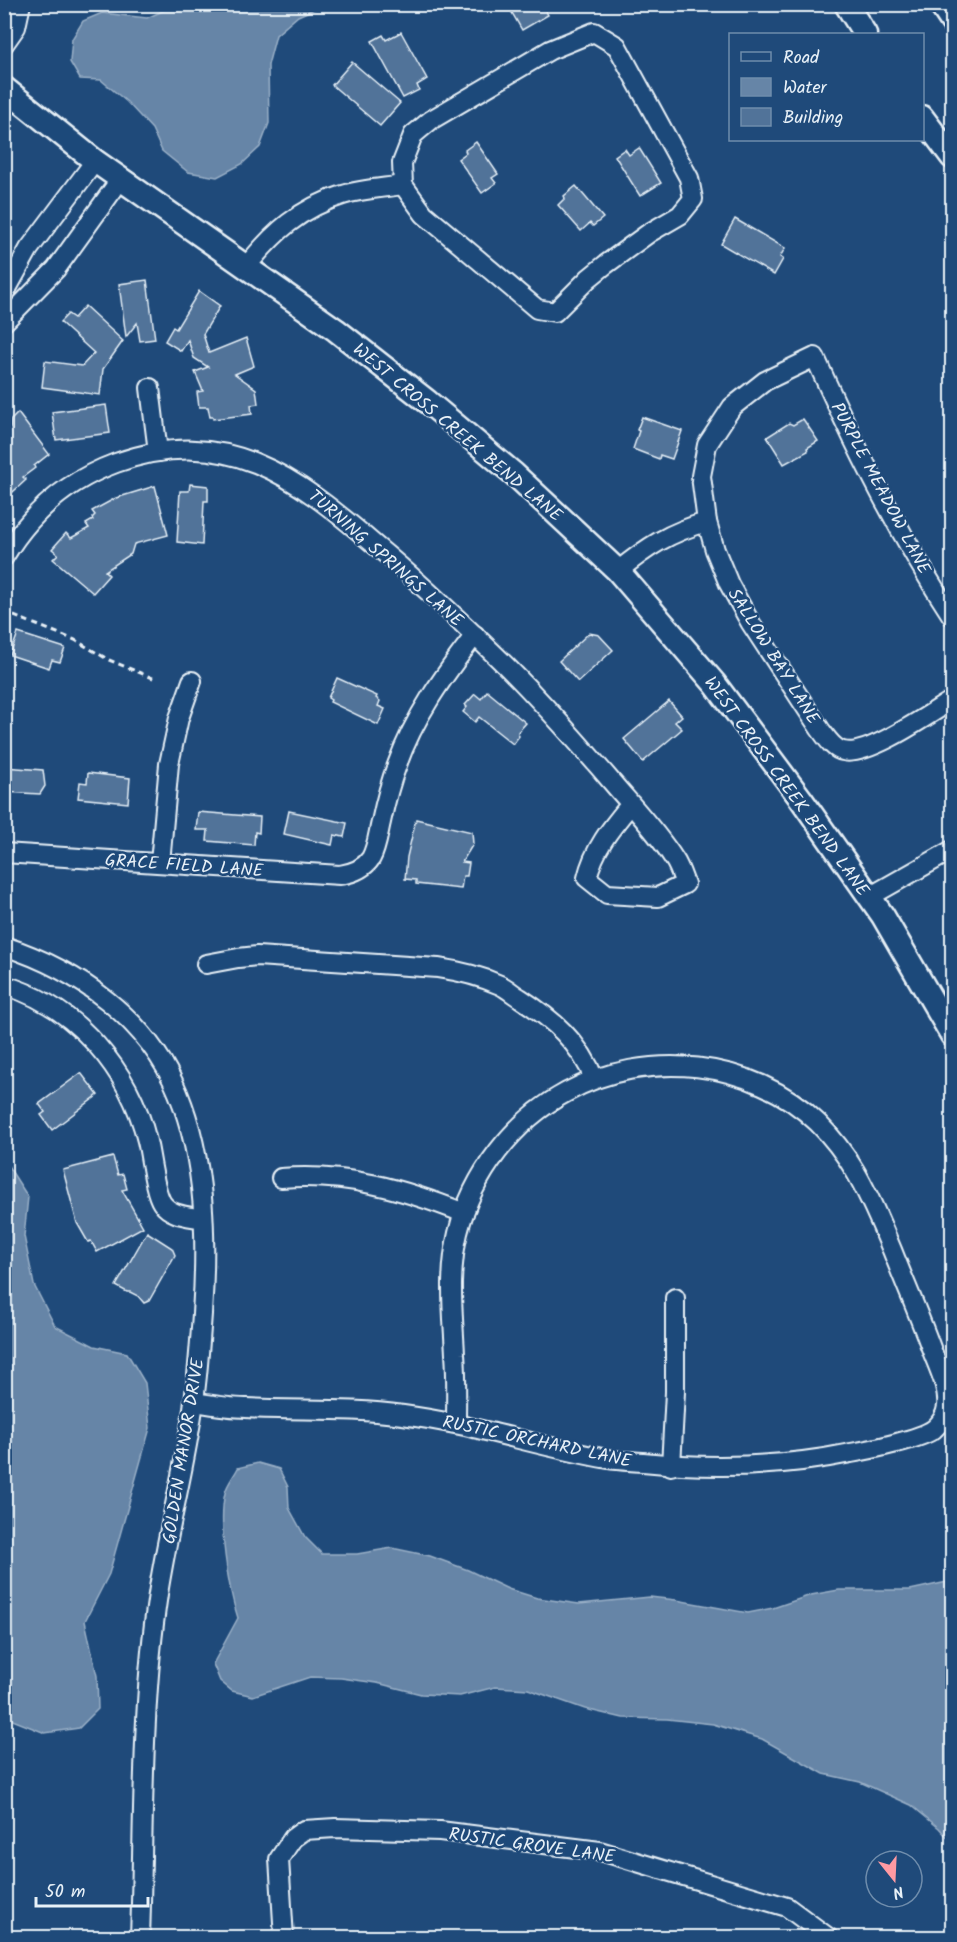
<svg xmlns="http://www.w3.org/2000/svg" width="957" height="1942" viewBox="0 0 957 1942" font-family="Kalam,sans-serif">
<rect width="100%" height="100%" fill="#1f4a7a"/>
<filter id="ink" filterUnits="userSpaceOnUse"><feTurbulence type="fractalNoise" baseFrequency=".0167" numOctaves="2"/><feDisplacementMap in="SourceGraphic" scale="12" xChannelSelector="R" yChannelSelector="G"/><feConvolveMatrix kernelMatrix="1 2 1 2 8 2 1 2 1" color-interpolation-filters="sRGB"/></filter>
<g filter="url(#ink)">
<!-- water -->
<g fill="#6685a7" stroke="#9ab0c7" stroke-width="1.5">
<path d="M 176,5 L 323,5 L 298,16 L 276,35 L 268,65 L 269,123 L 260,147 L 242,164 L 217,177 L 188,172 L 162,151 L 152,129 L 127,102 L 101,80 L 80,79 L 70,62 L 72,39 L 83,21 L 102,13 L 147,18 Z"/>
<path d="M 5,1165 L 8,1166 L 28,1197 L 24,1236 L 34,1285 L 55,1326 L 94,1346 L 127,1353 L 145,1383 L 150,1428 L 109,1574 L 85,1621 L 97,1676 L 98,1709 L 79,1728 L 45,1733 L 5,1717 Z"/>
<path d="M 258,1463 L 279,1469 L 288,1487 L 289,1508 L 305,1537 L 322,1554 L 357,1554 L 392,1548 L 430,1556 L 468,1570 L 508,1589 L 537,1598 L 579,1604 L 650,1597 L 676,1600 L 748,1613 L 773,1608 L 811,1595 L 839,1590 L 910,1590 L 952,1581 L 952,1842 L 939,1828 L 911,1805 L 860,1782 L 824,1774 L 762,1739 L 713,1724 L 667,1719 L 623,1718 L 585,1709 L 528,1689 L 495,1687 L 460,1696 L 421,1694 L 377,1683 L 341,1678 L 310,1677 L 253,1696 L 232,1691 L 220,1681 L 213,1664 L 238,1618 C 228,1588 218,1523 225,1493 C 227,1484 234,1476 238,1468 Z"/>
</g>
<!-- building -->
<g fill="#517399" stroke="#e8f1f8" stroke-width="1.5">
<path d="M 507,4 L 542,4 L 548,15 L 522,30 Z"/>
<path d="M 401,32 L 427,79 L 417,85 L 419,90 L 403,98 L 372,41 L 383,35 L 386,40 Z"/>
<path d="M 352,62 L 400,103 L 380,126 L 332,85 Z"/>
<path d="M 476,142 L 498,174 L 492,178 L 496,183 L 482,193 L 458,159 L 466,153 L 465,150 Z"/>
<path d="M 639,148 L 661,183 L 640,196 L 615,156 L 625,149 L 629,155 Z"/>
<path d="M 576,186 L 603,218 L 593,226 L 590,223 L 581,231 L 558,205 L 565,198 L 564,196 Z"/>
<path d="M 735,219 L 785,248 L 780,257 L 783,259 L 774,275 L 721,244 Z"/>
<path d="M 147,280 L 155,339 L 140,341 L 137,323 L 126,337 L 119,284 Z"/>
<path d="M 199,291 L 220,306 L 203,334 L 209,353 L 246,338 L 254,366 L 235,374 L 256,389 L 258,404 L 251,405 L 252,414 L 213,419 L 213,417 L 210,417 L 208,407 L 199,407 L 197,392 L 203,391 L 195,372 L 208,367 L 194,358 L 188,340 L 181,351 L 165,341 L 173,327 L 176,329 Z"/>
<path d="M 85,306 L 123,341 L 103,369 L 100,395 L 42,387 L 45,361 L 82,366 L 94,353 L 60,322 L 68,314 L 74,318 Z"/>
<path d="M 106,405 L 110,433 L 56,440 L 52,412 Z"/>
<path d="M 18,413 L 49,454 L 34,466 L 35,468 L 23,477 L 26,480 L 4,500 L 4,432 L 10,428 L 11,420 Z"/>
<path d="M 642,417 L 682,431 L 672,459 L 660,455 L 659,459 L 633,449 L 639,431 L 637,430 Z"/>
<path d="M 803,419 L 818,441 L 807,448 L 808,451 L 784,464 L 767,437 L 789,423 L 793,425 Z"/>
<path d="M 190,484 L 208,486 L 208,501 L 204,501 L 202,545 L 177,542 L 180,491 L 189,491 Z"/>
<path d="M 155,486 L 168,535 L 134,544 L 131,554 L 105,571 L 109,575 L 93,593 L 53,559 L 58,554 L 52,549 L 66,533 L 71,538 L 89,528 L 86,524 L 93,520 L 92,518 L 95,515 L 92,511 L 116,498 Z"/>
<path d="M 18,633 L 65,648 L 60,662 L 52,660 L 49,668 L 10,655 Z"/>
<path d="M 589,633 L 599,635 L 613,650 L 578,682 L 559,661 Z"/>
<path d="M 337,678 L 377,696 L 376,698 L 380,701 L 378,706 L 385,709 L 378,725 L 330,702 L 331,700 L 328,698 Z"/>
<path d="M 487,691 L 526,723 L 518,732 L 519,736 L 513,744 L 479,717 L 475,722 L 463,712 L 467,707 L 465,705 L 475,694 L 481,699 Z"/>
<path d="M 669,701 L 682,716 L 675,722 L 682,729 L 643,762 L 624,739 Z"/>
<path d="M 4,767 L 43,770 L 45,786 L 40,794 L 4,792 Z"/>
<path d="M 88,773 L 130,778 L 128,803 L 78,798 L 80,782 L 87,783 Z"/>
<path d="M 289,811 L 347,823 L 344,837 L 334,835 L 332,845 L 284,834 Z"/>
<path d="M 198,812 L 260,817 L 259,833 L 255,832 L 254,845 L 207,841 L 208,830 L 196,830 Z"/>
<path d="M 416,819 L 472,832 L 473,844 L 462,862 L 469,863 L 467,876 L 463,876 L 461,889 L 416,884 L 416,880 L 405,879 L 407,857 Z"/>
<path d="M 81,1073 L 98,1095 L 52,1130 L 41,1115 L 45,1112 L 39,1104 Z"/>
<path d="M 113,1157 L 118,1175 L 123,1174 L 127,1189 L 122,1190 L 143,1227 L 97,1252 L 91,1241 L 88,1242 L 77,1223 L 63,1170 Z"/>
<path d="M 147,1232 L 172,1248 L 175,1255 L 149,1301 L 144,1303 L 138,1296 L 130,1292 L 127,1292 L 116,1286 Z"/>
</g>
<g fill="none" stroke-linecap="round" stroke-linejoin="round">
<defs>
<g id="minor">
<path d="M 594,32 L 617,46 L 689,178 L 693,199 L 680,215 L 649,233 L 605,265 L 589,278 L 555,312 L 537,309 L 424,214 L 403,185 L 402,163 L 413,135 L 431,120 L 550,50 Z"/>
<path d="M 4,44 L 16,27 L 21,4"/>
<path d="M 246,267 C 273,233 300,208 343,195 C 362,189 384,188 403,185"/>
<path d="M 4,294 L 29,249 L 95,161"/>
<path d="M 4,322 L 56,269 L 120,180"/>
<path d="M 150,388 L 158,452"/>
<path d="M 4,557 C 30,513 67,481 116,463 C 226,424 295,476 375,545 C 416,579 454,615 492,652 C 537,695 577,741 617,788 C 636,810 659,835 674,859 C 679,866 682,876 685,884 L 658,897 L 607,894 L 587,878 C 594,848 612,827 631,804"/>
<path d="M 618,571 C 647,547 670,532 707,522"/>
<path d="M 952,616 C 898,534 855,447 815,357 L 765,381 L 732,407 L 707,445 L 701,476 L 707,522 L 715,550 L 729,584 L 750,622 L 820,729 C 826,737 833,749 843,751 C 867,758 931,713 952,700"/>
<path d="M 4,853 L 340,875 C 353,873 364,869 371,858 C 377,847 378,834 381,822 C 385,803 390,783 397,765 C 414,717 444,675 475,635"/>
<path d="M 160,863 L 169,764 L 179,718 L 192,681"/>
<path d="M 869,897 L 952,850"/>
<path d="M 4,946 C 78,970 148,1019 178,1093 C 206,1161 207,1241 202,1314 C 199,1356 196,1397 188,1439 C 179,1490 166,1542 158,1594 C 141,1707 144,1823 140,1938"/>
<path d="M 206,964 L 238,958 L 257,956 L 438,968 C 459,971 480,976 500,985 C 507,988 513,994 520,998 C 552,1019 580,1042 594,1079"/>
<path d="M 4,985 C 76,1006 130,1070 147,1141 C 151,1157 154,1191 162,1203 C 171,1216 189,1216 203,1219"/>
<path d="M 281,1178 C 348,1173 403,1189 464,1213"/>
<path d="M 194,1402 C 212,1405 229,1408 246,1408 C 299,1411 350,1407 403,1415 C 473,1424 539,1447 608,1459 C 619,1461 631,1461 643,1462 C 712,1469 783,1467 851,1453 C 869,1450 921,1439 934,1429 C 941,1423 946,1414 947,1406 C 949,1387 937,1365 931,1348 C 919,1315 905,1283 892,1250 C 881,1224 870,1196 855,1171 C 845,1154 832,1137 818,1123 C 753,1059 646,1049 567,1092 C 514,1120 472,1175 458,1233 C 448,1275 453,1312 455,1354 C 457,1378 456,1401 456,1424"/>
<path d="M 671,1466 L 675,1392 L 675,1298"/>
<path d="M 284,1938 L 279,1859 L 293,1838 L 304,1830 L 335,1828 L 440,1831 L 600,1851 L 787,1907 L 829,1938"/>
</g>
<g id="major">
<path d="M 846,4 L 865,34"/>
<path d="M 940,4 L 952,22"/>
<path d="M 4,88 L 95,161 L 336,330 L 428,402 L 514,474 L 618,571 L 715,684 L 801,799 L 883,916 L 952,1035"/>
<path d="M 922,117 L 952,157"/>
</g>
</defs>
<!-- minor casing -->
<use href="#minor" stroke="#e8f1f8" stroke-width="22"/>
<!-- major casing -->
<use href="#major" stroke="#e8f1f8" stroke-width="27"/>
<!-- path -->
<path stroke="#e8f1f8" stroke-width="3" stroke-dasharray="6 4.5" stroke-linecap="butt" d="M 4,612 L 75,640 L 109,660 L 155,679"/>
<!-- minor -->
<use href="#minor" stroke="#1f4a7a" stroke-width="18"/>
<!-- major -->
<use href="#major" stroke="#1f4a7a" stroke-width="22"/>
</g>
</g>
<g text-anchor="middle" stroke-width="5" stroke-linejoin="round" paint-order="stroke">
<!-- street labels -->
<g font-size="18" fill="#e8f1f8" stroke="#1f4a7a">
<text transform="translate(458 432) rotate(40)" y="6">WEST CROSS CREEK BEND LANE</text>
<text transform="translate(881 488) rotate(62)" y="6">PURPLE MEADOW LANE</text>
<text transform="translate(386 558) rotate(41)" y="6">TURNING SPRINGS LANE</text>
<text transform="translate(774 656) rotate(58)" y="6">SALLOW BAY LANE</text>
<text transform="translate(787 786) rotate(54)" y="6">WEST CROSS CREEK BEND LANE</text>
<text transform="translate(184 865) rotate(4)" y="6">GRACE FIELD LANE</text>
<text transform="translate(537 1441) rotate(12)" y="6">RUSTIC ORCHARD LANE</text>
<text transform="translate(183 1451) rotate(-81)" y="6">GOLDEN MANOR DRIVE</text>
<text transform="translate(532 1845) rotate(8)" y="6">RUSTIC GROVE LANE</text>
</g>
</g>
<!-- margin -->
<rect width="957" height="1942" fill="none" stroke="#1f4a7a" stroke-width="24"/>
<rect x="12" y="12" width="933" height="1918" fill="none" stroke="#e8f1f8" stroke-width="2" filter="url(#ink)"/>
<!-- legend -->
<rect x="729" y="33" width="195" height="108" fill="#1f4a7a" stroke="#6f8dac" stroke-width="1.5"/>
<rect x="741" y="52" width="30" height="9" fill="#1f4a7a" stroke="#6f8dac" stroke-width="1.5"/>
<text x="783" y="63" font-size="18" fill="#e8f1f8">Road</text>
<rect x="741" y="78" width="30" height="18" fill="#6685a7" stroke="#6f8dac" stroke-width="1.5"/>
<text x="783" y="93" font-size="18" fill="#e8f1f8">Water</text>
<rect x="741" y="108" width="30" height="18" fill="#517399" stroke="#6f8dac" stroke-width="1.5"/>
<text x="783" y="123" font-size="18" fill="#e8f1f8">Building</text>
<!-- north arrow -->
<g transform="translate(894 1879) rotate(162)"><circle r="28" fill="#1f4a7a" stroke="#6f8dac" stroke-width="1.5"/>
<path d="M0-4.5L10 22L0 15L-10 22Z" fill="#ff9aa2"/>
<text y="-9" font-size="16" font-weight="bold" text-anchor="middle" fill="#e8f1f8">N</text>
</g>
<!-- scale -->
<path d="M36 1897v9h112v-9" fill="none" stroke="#e8f1f8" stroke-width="3"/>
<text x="45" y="1897" font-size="18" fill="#e8f1f8" stroke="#1f4a7a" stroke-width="4.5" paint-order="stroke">50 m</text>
</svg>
